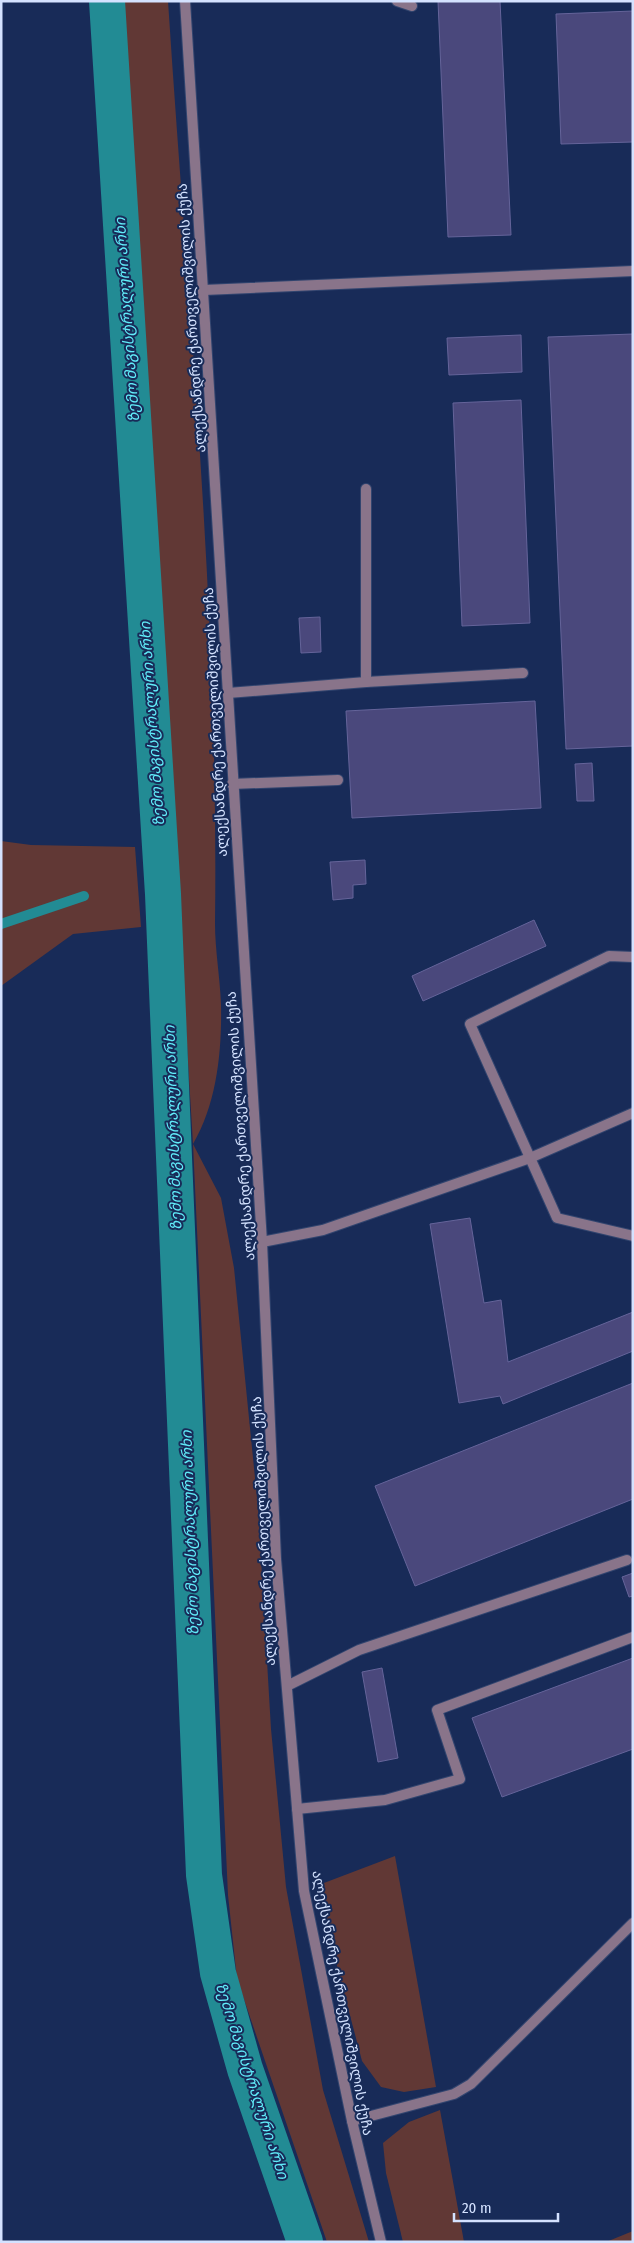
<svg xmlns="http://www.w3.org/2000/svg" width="634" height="2243" viewBox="0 0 634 2243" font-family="'Fira Sans Condensed','Noto Sans Georgian',sans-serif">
<rect width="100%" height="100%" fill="#182b58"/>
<!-- green -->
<g fill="#613835">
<path d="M 124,1 L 168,1 C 188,308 219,616 215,923 C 215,950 220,977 221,1004 C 222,1051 217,1103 193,1144 L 221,1198 L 234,1268 L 258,1508 L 271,1729 L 286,1887 L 323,2090 L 369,2242 L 327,2242 L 237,1979 L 228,1895 L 193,1144 Z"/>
<path d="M 1,841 L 31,845 L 135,847 L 141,927 L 73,934 L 1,986 Z"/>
<path d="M 395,1856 L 436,2087 L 404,2092 L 381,2087 L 362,2061 L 316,1886 Z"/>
<path d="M 440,2110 L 464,2242 L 403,2242 L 386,2173 L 383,2143 L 409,2122 Z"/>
<path d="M 633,2231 L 633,2242 L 606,2242 Z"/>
</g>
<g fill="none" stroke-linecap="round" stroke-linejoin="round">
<!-- stream -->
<path stroke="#228b94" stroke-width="10" d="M 1,924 L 84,896"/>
<!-- canal -->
<path stroke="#228b94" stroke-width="36" d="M 107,1 L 163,894 L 204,1875 L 218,1973 L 245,2069 L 305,2242"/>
</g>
<!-- building -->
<g fill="#4a487c" stroke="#65649a">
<path d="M 438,1 L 500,1 L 511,235 L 448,237 Z"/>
<path d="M 633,11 L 633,142 L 561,144 L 556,14 Z"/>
<path d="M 633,334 L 633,746 L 566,749 L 548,337 Z"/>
<path d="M 521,335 L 522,372 L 449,375 L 447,338 Z"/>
<path d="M 521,400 L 530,623 L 462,626 L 453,403 Z"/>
<path d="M 320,617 L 321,652 L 301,653 L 299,618 Z"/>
<path d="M 535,701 L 541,808 L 352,818 L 346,711 Z"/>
<path d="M 592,763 L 594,801 L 577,801 L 575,764 Z"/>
<path d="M 365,860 L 366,884 L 353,885 L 353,898 L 333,900 L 330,862 Z"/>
<path d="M 534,920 L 546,946 L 423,1001 L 412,976 Z"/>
<path d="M 470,1218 L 484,1303 L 501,1300 L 508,1362 L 633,1312 L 633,1351 L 503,1404 L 500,1396 L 459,1403 L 430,1224 Z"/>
<path d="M 633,1383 L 633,1499 L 415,1586 L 375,1486 Z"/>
<path d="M 633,1573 L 633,1596 L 629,1597 L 622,1577 Z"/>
<path d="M 633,1658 L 633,1749 L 502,1797 L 472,1718 Z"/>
<path d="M 382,1668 L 398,1758 L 378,1762 L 362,1672 Z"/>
</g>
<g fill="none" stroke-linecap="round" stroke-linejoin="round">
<defs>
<g id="service">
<path d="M 397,1 L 412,6"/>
<path d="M 204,290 L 633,271"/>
<path d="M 366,489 L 366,682"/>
<path d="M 228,693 L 366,682 L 523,673"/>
<path d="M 232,784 L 338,780"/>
<path d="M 633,957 L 609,956 L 470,1024 L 557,1218 L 633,1236"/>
<path d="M 262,1242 L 323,1230 L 530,1158 L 633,1113"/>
<path d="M 287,1686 L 359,1650 L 627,1560"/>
<path d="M 297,1809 L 385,1800 L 460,1779 L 437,1710 L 633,1637"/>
<path d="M 352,2121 L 454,2094 L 471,2084 L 633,1923"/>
</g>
<path id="minor" d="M 185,1 L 262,1242 L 276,1559 L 304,1891 L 352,2121 L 381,2242"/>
</defs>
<!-- service casing -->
<use href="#service" stroke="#32456f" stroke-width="12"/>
<!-- minor casing -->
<use href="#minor" stroke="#32456f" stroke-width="12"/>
<!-- service -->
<use href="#service" stroke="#89748a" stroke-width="10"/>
<!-- minor -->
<use href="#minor" stroke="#89748a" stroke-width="10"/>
</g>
<g text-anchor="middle" stroke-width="4" stroke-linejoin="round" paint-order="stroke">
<!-- street labels -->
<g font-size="14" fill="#d4e2ff" stroke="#182b58">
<text transform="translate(191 318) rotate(-94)" y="5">ალექსანდრე ქართველიშვილის ქუჩა</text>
<text transform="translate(215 722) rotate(-93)" y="5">ალექსანდრე ქართველიშვილის ქუჩა</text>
<text transform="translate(240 1126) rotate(-94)" y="5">ალექსანდრე ქართველიშვილის ქუჩა</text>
<text transform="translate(263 1531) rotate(-93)" y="5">ალექსანდრე ქართველიშვილის ქუჩა</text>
<text transform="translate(343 2003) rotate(79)" y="5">ალექსანდრე ქართველიშვილის ქუჩა</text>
</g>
<!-- water labels -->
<g font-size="15" font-style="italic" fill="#61edfa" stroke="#182b58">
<text transform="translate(127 320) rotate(-94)" y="5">ზემო მაგისტრალური არხი</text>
<text transform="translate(152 724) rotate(-94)" y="5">ზემო მაგისტრალური არხი</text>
<text transform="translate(173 1128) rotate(-92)" y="5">ზემო მაგისტრალური არხი</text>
<text transform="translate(190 1533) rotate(-92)" y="5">ზემო მაგისტრალური არხი</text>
<text transform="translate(252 2081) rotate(72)" y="5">ზემო მაგისტრალური არხი</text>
</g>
</g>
<!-- border -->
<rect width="634" height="2243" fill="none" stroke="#d4e2ff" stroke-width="5"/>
<!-- scale -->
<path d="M454 2213v8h104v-8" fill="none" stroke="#d4e2ff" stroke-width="2.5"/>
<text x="462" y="2213" font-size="15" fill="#d4e2ff" stroke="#182b58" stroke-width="4" paint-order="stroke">20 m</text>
</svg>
